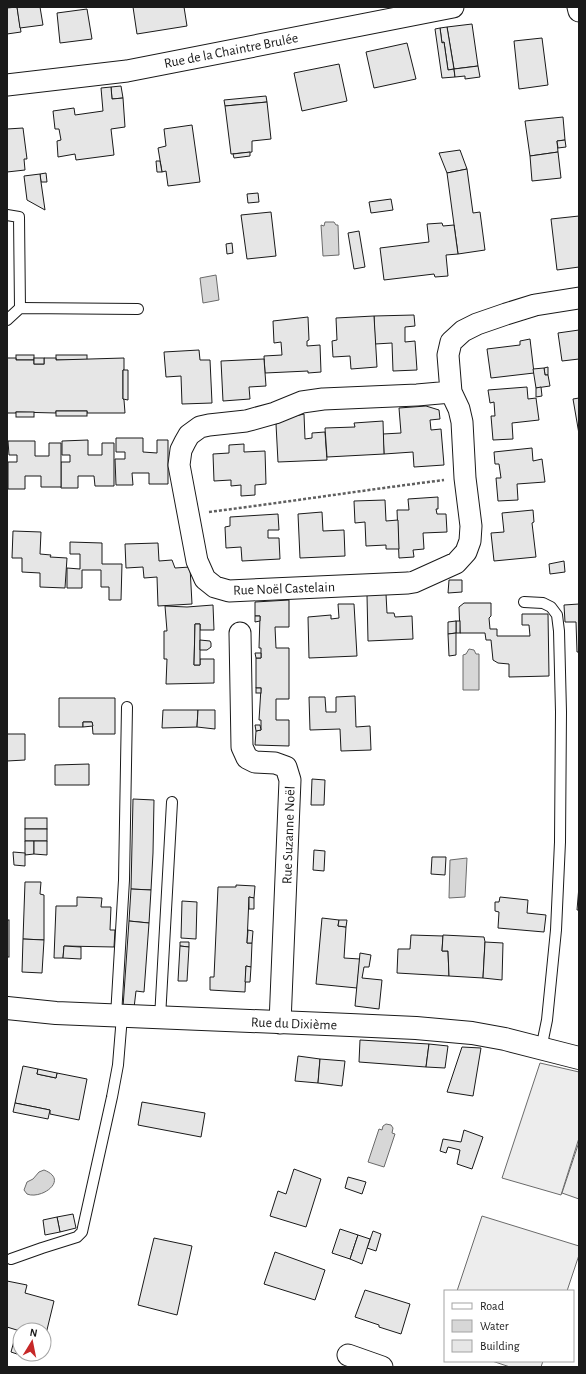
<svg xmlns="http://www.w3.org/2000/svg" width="586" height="1374" viewBox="0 0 586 1374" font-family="'Alegreya Sans',sans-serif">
<rect width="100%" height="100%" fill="#fff"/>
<!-- built -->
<g fill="#ededed" stroke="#6a6a6a">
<path d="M 540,1063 L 579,1072 L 579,1138 L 561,1195 L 502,1178 Z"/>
<path d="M 579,1142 L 579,1199 L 562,1193 Z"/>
<path d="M 482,1216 L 579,1246 L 579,1255 L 567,1291 L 457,1291 Z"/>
<path d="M 492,1361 L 543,1361 L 541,1367 L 510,1367 Z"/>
</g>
<!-- water -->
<g fill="#d7d7d7" stroke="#6a6a6a">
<path d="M 325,222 L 334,222 L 336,225 L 338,225 L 339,255 L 323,256 L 321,225 L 324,226 Z"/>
<path d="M 216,275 L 219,300 L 203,303 L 200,278 Z"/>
<path d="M 469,649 L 474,650 L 476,654 L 479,654 L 479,690 L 463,690 L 463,655 L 466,654 Z"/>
<path d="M 467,858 L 465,897 L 449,898 L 450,860 Z"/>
<path d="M 386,1124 L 391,1125 L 393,1128 L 392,1133 L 395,1134 L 384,1167 L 368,1162 L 379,1129 L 382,1130 L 383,1126 Z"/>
<path d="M 44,1170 C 70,1180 41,1200 27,1194 L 24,1190 L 27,1182 L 33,1179 L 39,1172 Z"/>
</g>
<!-- building -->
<g fill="#e6e6e6" stroke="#1a1a1a">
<path d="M 17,7 L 21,32 L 7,34 L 7,8 Z"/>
<path d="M 17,7 L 40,7 L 43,25 L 20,28 Z"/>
<path d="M 133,7 L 184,7 L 187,26 L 137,34 Z"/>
<path d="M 87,9 L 92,39 L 60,43 L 57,13 Z"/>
<path d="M 472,24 L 478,66 L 454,69 L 447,27 Z"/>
<path d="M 447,27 L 454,69 L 448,70 L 444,42 L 442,43 L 440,28 Z"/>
<path d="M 440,28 L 442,43 L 444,42 L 448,70 L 454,69 L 455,77 L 442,78 L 435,29 Z"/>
<path d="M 542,38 L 548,85 L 519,89 L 514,41 Z"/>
<path d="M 407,43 L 416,79 L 374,88 L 366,52 Z"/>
<path d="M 339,64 L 347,101 L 302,111 L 294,73 Z"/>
<path d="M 478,66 L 480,77 L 465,79 L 465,76 L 455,77 L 454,69 Z"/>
<path d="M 121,86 L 123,98 L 112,99 L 111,87 Z"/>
<path d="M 111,87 L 112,99 L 123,98 L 125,127 L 111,129 L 114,155 L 76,160 L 75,154 L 58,157 L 57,141 L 61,140 L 59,129 L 55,129 L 53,111 L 74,108 L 75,115 L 103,111 L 101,88 Z"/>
<path d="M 266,96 L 267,102 L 225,106 L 224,100 Z"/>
<path d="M 267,102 L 271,139 L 252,141 L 252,152 L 231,154 L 225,106 Z"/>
<path d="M 563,117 L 565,140 L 557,141 L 558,152 L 530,156 L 525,121 Z"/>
<path d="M 192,125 L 200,182 L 168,186 L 166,171 L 162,172 L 158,148 L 166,146 L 164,129 Z"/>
<path d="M 23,128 L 27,159 L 24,159 L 25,170 L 7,172 L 7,129 Z"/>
<path d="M 565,140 L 566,147 L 558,148 L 557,141 Z"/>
<path d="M 460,150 L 467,169 L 447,173 L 439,153 Z"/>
<path d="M 250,152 L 250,156 L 234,158 L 233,154 Z"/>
<path d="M 558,152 L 561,178 L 532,181 L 530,156 Z"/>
<path d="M 156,161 L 160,161 L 162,172 L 157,172 Z"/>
<path d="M 467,169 L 473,213 L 480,212 L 485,250 L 458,254 L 447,173 Z"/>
<path d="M 46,173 L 47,182 L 41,182 L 40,174 Z"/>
<path d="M 40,174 L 41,182 L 45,210 L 27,200 L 24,176 Z"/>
<path d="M 258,193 L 259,202 L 248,203 L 247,194 Z"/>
<path d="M 391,199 L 393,210 L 371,213 L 369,202 Z"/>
<path d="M 271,212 L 276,256 L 247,259 L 241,215 Z"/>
<path d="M 579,216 L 579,267 L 557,270 L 551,219 Z"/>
<path d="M 442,223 L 443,226 L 454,225 L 458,254 L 446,255 L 448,276 L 435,277 L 434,274 L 384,280 L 380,248 L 429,242 L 427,224 Z"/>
<path d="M 359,231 L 365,267 L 354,269 L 348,233 Z"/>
<path d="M 232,243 L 233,253 L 227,254 L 226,244 Z"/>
<path d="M 414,315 L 415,326 L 405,327 L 405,342 L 415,341 L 417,370 L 393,371 L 392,343 L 375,344 L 374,316 Z"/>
<path d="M 374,316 L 377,367 L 351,369 L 350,356 L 333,357 L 332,341 L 337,340 L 336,318 Z"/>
<path d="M 308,317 L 309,340 L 307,341 L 307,346 L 320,345 L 321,372 L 308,373 L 308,371 L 265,373 L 264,356 L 282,355 L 281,342 L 274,343 L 273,321 Z"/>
<path d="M 579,330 L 579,359 L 562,361 L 558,333 Z"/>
<path d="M 530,339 L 534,373 L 491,378 L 487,349 L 520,345 L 520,341 Z"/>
<path d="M 199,350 L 200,360 L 210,360 L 212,403 L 182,404 L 181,376 L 166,377 L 164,352 Z"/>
<rect x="16" y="355" width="18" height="5"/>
<rect x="56" y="355" width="31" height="5"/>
<path d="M 7,358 L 16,358 L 16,360 L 34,360 L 34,364 L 44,364 L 44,358 L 56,358 L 56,360 L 124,358 L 124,370 L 123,370 L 123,399 L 124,400 L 125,413 L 87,413 L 87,411 L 56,411 L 56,413 L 16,412 L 16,413 L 7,413 Z"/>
<rect x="34" y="358" width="10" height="6"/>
<path d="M 264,359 L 266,386 L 249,387 L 250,399 L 223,401 L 221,361 Z"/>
<path d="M 548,367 L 548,375 L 545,375 L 544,368 Z"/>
<path d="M 544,368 L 545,375 L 548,375 L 550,386 L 536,388 L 533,369 Z"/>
<path d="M 123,370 L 128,370 L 128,400 L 123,399 Z"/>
<path d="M 527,387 L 528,399 L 536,398 L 539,420 L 512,423 L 513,439 L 493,440 L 491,416 L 495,416 L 494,402 L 490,403 L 488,390 Z"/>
<path d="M 541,387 L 542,396 L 536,397 L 536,388 Z"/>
<path d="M 579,398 L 579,434 L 573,399 Z"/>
<path d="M 426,406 L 439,410 L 440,419 L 430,420 L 431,430 L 441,429 L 444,465 L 414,467 L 413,452 L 384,454 L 383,434 L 401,433 L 399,408 Z"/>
<rect x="56" y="411" width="31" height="5"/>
<rect x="16" y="412" width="18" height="5"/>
<path d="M 304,414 L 305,439 L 312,438 L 312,433 L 325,432 L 327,460 L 278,462 L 276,424 L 291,417 Z"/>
<path d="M 383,421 L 384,454 L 327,457 L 325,428 L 355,427 L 354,423 Z"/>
<path d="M 116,438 L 143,438 L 143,452 L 157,453 L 157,440 L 168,440 L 168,484 L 149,484 L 149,473 L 132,473 L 133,485 L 116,485 L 115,459 L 125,459 L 125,452 L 116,452 Z"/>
<path d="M 88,440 L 88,455 L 102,455 L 102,443 L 114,443 L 114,486 L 95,486 L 94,476 L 78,476 L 78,488 L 61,488 L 61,462 L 70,462 L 70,455 L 62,455 L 62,441 Z"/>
<path d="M 8,441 L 35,441 L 35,456 L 49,456 L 49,443 L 61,443 L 61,487 L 41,487 L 41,476 L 25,476 L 25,489 L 8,489 L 8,462 L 17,462 L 17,455 L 9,455 Z"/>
<path d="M 244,444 L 244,452 L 265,451 L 266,484 L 255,485 L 255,495 L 241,496 L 241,485 L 231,486 L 231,480 L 214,481 L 213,454 L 229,453 L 229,445 Z"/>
<path d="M 532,448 L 533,461 L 542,459 L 545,482 L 517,484 L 518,500 L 498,501 L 496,478 L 501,478 L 499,464 L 495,464 L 494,452 Z"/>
<path d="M 438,497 L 438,509 L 436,509 L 437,514 L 446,514 L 447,532 L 423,533 L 424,549 L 413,550 L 414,557 L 399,558 L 397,510 L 409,510 L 408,499 Z"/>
<path d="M 385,500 L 386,521 L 398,520 L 399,549 L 386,549 L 386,545 L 366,546 L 365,522 L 355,523 L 354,501 Z"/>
<path d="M 533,510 L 534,522 L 532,523 L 536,557 L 494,561 L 491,533 L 504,532 L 502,513 Z"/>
<path d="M 322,512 L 323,531 L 344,530 L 345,556 L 300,558 L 298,514 Z"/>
<path d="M 278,514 L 279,530 L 268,530 L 268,538 L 279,538 L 280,559 L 242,561 L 241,547 L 226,548 L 225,527 L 230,526 L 230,517 Z"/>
<path d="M 13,531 L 41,532 L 40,554 L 51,555 L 50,557 L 67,558 L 65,588 L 40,587 L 40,573 L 22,572 L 22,558 L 12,558 Z"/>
<path d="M 70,542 L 102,543 L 102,564 L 122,564 L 121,600 L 109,600 L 109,587 L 101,587 L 101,570 L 82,570 L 82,588 L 67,588 L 67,568 L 80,569 L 80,554 L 70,554 Z"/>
<path d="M 158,543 L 159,561 L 172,560 L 175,568 L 190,567 L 192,604 L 158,606 L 157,577 L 144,578 L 143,567 L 126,568 L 125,544 Z"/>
<path d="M 564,561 L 565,572 L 550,574 L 549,564 Z"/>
<path d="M 449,580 L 462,580 L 462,592 L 448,593 Z"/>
<path d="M 386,594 L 387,613 L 394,613 L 395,617 L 412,616 L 413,639 L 368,641 L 367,595 Z"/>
<path d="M 289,600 L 289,627 L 275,627 L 276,648 L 289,648 L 289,699 L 276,699 L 276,720 L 289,720 L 289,746 L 255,745 L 256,731 L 261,730 L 261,720 L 259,720 L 261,688 L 256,688 L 256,658 L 261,658 L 261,648 L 259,648 L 260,616 L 255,616 L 255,602 Z"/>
<path d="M 464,603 L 491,603 L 491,616 L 489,618 L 490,629 L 497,629 L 497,636 L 530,636 L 529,625 L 522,625 L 522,614 L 548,614 L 549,676 L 509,677 L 509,664 L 498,663 L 493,660 L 491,640 L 486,640 L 485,633 L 460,633 L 459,607 Z"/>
<path d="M 338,604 L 354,604 L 357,656 L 309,658 L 308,617 L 331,615 L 331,619 L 339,618 Z"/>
<path d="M 579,604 L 579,652 L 577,652 L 576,622 L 565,622 L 564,605 Z"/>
<path d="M 213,605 L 214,630 L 200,630 L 200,624 L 195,624 L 194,665 L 200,665 L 200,659 L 214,659 L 214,683 L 166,684 L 167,659 L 164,659 L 164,631 L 167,631 L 165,606 L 187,607 Z"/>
<path d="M 255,616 L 260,616 L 260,621 L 255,622 Z"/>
<rect x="456" y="621" width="4" height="12"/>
<path d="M 456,621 L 456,633 L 448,634 L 448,622 Z"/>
<path d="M 195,624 L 200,624 L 200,665 L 194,665 Z"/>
<path d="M 456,633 L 456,655 L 449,656 L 448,634 Z"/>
<path d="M 200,640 L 210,641 L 211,643 L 211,647 L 207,650 L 200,650 Z"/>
<path d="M 255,653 L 261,653 L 261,658 L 256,658 Z"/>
<rect x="256" y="688" width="5" height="5"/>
<path d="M 355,696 L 356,727 L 370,726 L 371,750 L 341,751 L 340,729 L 310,730 L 309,697 L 325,697 L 326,712 L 336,712 L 336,697 Z"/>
<path d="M 59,698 L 115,698 L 115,734 L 93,734 L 92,722 L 83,722 L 83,727 L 59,727 Z"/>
<path d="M 163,710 L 198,710 L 197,727 L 162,728 Z"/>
<path d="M 198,710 L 215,710 L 215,729 L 197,727 Z"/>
<path d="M 83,722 L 92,722 L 93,726 L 83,727 Z"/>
<path d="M 255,725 L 260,725 L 261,730 L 256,731 Z"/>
<path d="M 7,734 L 25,734 L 25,760 L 7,761 Z"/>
<path d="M 89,764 L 89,785 L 55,785 L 55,765 Z"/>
<path d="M 312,779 L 325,780 L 324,805 L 311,805 Z"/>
<path d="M 133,799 L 154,800 L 153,853 L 151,890 L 131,889 Z"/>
<rect x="25" y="818" width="22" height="11"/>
<rect x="25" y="829" width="22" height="12"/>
<path d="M 25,841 L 34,841 L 34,854 L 25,855 Z"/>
<path d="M 34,841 L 47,841 L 47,855 L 34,854 Z"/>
<path d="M 314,850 L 325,851 L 324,871 L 313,870 Z"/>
<path d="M 13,852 L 25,853 L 25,866 L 14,865 Z"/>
<path d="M 432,857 L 446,857 L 445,875 L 431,874 Z"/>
<path d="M 25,882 L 41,882 L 40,894 L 44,895 L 44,940 L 23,939 Z"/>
<path d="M 236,885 L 255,886 L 254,898 L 249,897 L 247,943 L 252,943 L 251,967 L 246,966 L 245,992 L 210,990 L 210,977 L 214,977 L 218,887 L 236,887 Z"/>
<path d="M 579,886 L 579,910 L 577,910 Z"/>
<path d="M 131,889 L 151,890 L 149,923 L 129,921 Z"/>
<path d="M 77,897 L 102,898 L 101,907 L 111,907 L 110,930 L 115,930 L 114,947 L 64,946 L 63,958 L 54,958 L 56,906 L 77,906 Z"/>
<path d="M 249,897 L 254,898 L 254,909 L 249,909 Z"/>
<path d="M 500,897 L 528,900 L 527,913 L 546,915 L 544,932 L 498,928 L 499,912 L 495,911 L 495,902 L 499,902 Z"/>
<path d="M 182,901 L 197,902 L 196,939 L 181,938 Z"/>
<path d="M 322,918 L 339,920 L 338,926 L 346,927 L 344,958 L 360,959 L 357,988 L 316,984 Z"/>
<rect x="7" y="920" width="2" height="37"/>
<path d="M 339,920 L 347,920 L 346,927 L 338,926 Z"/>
<path d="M 129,921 L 149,923 L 144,992 L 136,991 L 134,1008 L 123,1007 Z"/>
<path d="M 248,930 L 253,931 L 252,943 L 247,943 Z"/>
<path d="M 411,935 L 443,936 L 442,951 L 448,951 L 449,976 L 397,973 L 398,949 L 410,949 Z"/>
<path d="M 443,935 L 484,937 L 485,942 L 483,978 L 449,976 L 448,951 L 442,951 Z"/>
<path d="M 23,939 L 44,940 L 42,973 L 22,972 Z"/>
<path d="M 180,942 L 189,942 L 189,947 L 180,946 Z"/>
<path d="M 485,942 L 503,943 L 502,980 L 483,978 Z"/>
<path d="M 64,946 L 81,947 L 81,959 L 63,958 Z"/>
<path d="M 180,946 L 189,947 L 187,981 L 178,981 Z"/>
<path d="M 360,953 L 371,955 L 369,967 L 364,967 L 362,978 L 382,980 L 379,1009 L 355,1006 Z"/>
<path d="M 246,966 L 251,967 L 250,982 L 245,982 Z"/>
<path d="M 360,1040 L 429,1044 L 426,1067 L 359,1062 Z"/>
<path d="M 429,1044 L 448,1046 L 445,1068 L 426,1067 Z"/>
<path d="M 462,1047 L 481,1048 L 473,1096 L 447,1092 Z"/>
<path d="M 298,1056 L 320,1059 L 318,1083 L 295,1081 Z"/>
<path d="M 320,1059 L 345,1061 L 342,1086 L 318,1083 Z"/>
<path d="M 23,1066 L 38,1069 L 37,1074 L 56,1078 L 57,1073 L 87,1079 L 79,1120 L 50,1114 L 50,1110 L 15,1103 Z"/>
<path d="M 38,1069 L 57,1073 L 56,1078 L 37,1074 Z"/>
<path d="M 142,1102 L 205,1113 L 201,1137 L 138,1125 Z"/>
<path d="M 15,1103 L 50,1110 L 48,1119 L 13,1112 Z"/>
<path d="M 464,1130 L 483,1137 L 472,1169 L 457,1164 L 460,1150 L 448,1147 L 446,1153 L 440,1151 L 443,1139 L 461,1142 Z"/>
<path d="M 294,1169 L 321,1179 L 306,1227 L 270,1216 L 278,1191 L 286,1194 Z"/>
<path d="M 348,1177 L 366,1182 L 362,1194 L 345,1188 Z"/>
<path d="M 73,1214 L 76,1228 L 60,1232 L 57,1217 Z"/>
<path d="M 57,1217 L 60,1232 L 45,1235 L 43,1220 Z"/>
<path d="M 340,1229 L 358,1235 L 350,1259 L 332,1253 Z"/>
<path d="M 373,1231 L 381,1234 L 376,1251 L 367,1248 Z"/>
<path d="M 358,1235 L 370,1239 L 362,1264 L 350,1259 Z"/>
<path d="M 154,1238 L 192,1246 L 177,1315 L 138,1305 Z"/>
<path d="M 275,1252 L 325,1270 L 315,1300 L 264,1284 Z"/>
<path d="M 7,1281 L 27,1285 L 25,1293 L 54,1301 L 45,1338 L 44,1337 L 44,1330 L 20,1331 L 7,1327 Z"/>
<path d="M 365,1290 L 410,1304 L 401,1334 L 379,1327 L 379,1325 L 355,1317 Z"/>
<path d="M 14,1341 L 20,1343 L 17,1354 L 11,1352 Z"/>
</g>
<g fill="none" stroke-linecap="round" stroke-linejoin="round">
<defs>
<g id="lane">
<path d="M 7,215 L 19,217 L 20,308"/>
<path d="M 7,320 L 20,308 L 138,309"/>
<path d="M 524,602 L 543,603 L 551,607 L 557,615 L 559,631 L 561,712 L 560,842 L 556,930 L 547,1020 L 541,1049"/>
<path d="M 116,1016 L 124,880 L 127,707"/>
<path d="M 160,1018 L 172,802"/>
<path d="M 11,1259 L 42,1248 L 77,1237 L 82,1232 L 112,1097 L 118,1065 L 122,1016"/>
</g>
<g id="street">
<path d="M 578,7 L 579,11"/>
<path d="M 7,85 L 127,71 L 453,7"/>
<path d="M 451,392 L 417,395 L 323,399 L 302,402 L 275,413 L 246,421 L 209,425 L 200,427 L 189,435 L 185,442 L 181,450 L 179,465 L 197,561 L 205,579 L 215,587 L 229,591 L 408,583 L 414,582 L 456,563 L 466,552 L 470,541 L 471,526 L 465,478 L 462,422 L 459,409 L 451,392 L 448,355 L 451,342 L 463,331 L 477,324 L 506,314 L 535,305 L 579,298"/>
<path d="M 240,633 L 242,747 L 247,758 L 255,762 L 275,763 L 286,767 L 290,780 L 280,1023"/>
<path d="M 348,1355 L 382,1367"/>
</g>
<path id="secondary" d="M 7,1008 L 56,1013 L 350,1025 L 416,1028 L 472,1033 L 505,1039 L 579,1058"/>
</defs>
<!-- lane casing -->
<use href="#lane" stroke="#1a1a1a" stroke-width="12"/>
<!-- street casing -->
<use href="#street" stroke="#1a1a1a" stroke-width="23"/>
<!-- secondary casing -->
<use href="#secondary" stroke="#1a1a1a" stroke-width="24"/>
<!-- path -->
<path stroke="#5f5f5f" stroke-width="2.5" stroke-dasharray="3 2" stroke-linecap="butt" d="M 209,512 C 287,502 365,490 444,480"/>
<!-- lane -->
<use href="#lane" stroke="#fff" stroke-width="10"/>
<!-- street -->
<use href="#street" stroke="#fff" stroke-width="21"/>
<!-- secondary -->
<use href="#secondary" stroke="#fff" stroke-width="22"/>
</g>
<g text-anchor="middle" stroke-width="3" stroke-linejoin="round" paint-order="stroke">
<!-- street labels -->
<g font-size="14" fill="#1a1a1a" stroke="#fff">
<text transform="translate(231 50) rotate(-11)" y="5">Rue de la Chaintre Brulée</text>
<text transform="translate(284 588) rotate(-2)" y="5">Rue Noël Castelain</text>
<text transform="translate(288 835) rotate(-88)" y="5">Rue Suzanne Noël</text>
<text transform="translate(294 1023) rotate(2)" y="5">Rue du Dixième</text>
</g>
</g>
<!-- border -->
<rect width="586" height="1374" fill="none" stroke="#1a1a1a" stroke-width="16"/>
<!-- legend -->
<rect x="444" y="1290" width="130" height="72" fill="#ffffff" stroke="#a3a3a3"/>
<rect x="452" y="1303" width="20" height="6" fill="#ffffff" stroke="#a3a3a3"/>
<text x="480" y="1310" font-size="12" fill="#1a1a1a">Road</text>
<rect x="452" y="1320" width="20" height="12" fill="#d7d7d7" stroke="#a3a3a3"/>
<text x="480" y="1330" font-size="12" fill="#1a1a1a">Water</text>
<rect x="452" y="1340" width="20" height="12" fill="#e6e6e6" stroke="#a3a3a3"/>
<text x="480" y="1350" font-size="12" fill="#1a1a1a">Building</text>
<!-- north arrow -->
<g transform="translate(32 1342) rotate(10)"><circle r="19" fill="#ffffff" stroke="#a3a3a3"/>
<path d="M0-3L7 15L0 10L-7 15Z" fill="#c62828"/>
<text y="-6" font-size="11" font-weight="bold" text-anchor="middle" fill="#1a1a1a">N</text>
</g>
</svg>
